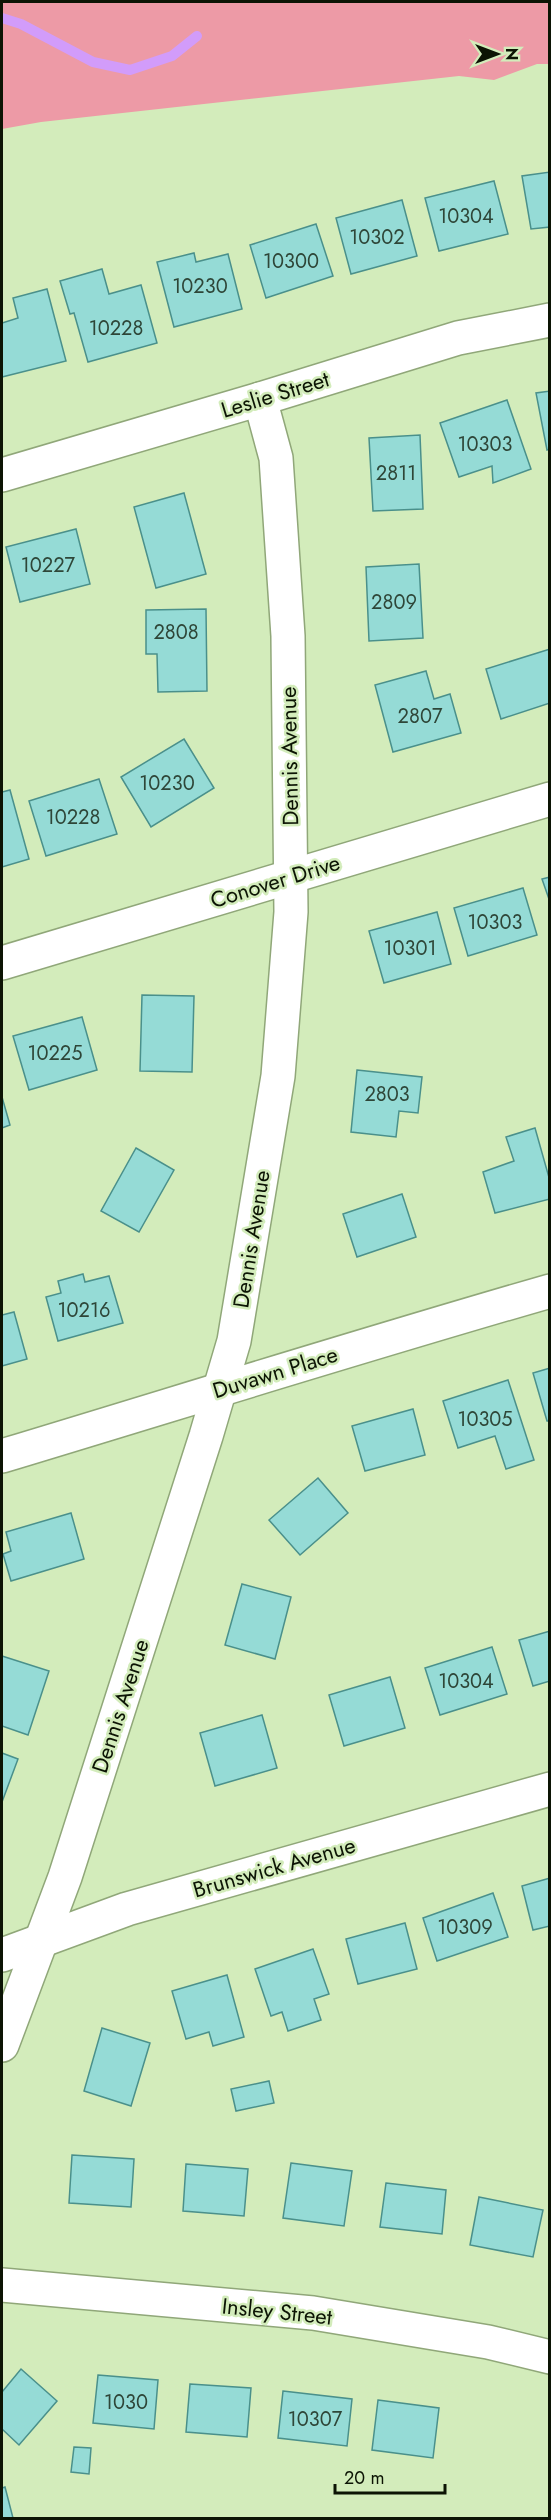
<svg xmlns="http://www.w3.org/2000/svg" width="551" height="2520" viewBox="0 0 551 2520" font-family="Jost,sans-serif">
<rect width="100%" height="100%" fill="#d3ecbb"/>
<!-- green -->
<path fill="#ed9aa6" d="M 2,2 L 549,2 L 549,64 L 537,64 L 494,80 L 459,76 L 41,122 L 2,129 Z"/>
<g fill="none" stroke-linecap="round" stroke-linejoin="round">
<!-- stream -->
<path stroke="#d29cfa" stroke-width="10" d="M 2,18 L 21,24 L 93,62 L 130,70 L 172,56 L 197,36"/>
</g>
<!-- building -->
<g fill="#95dbd6" stroke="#4a908b" stroke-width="1.5">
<path d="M 550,172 L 550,227 L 531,229 L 522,176 Z"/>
<path d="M 494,181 L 508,234 L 439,251 L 425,198 Z"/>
<path d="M 402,200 L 417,256 L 351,274 L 336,218 Z"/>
<path d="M 316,224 L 333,276 L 266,298 L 250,245 Z"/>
<path d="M 194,253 L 196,262 L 228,254 L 242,309 L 174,327 L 157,262 Z"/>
<path d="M 102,269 L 109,294 L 141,285 L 157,343 L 88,362 L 74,313 L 70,314 L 60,281 Z"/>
<path d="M 47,289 L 66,361 L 2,377 L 2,323 L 18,318 L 13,298 Z"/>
<path d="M 550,391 L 550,449 L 547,450 L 536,393 Z"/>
<path d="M 507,400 L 531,469 L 493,483 L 492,466 L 459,477 L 440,423 Z"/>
<path d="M 420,435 L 423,509 L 373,511 L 369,438 Z"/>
<path d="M 184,493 L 206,574 L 156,588 L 134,507 Z"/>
<path d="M 76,529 L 90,584 L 20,602 L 6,547 Z"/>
<path d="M 419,564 L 423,638 L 369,641 L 366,567 Z"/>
<path d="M 206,609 L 207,691 L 158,692 L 157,654 L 146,654 L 146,610 Z"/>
<path d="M 550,649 L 550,703 L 501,719 L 486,669 Z"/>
<path d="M 426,671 L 434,699 L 450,694 L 461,733 L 393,752 L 375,685 Z"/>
<path d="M 184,739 L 214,788 L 151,827 L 121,777 Z"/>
<path d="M 99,779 L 117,834 L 46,856 L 29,801 Z"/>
<path d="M 10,790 L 29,859 L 2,867 L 2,792 Z"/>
<path d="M 550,877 L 550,902 L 542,879 Z"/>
<path d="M 523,888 L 537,935 L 468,956 L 454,908 Z"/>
<path d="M 437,912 L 451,964 L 384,983 L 369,931 Z"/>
<path d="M 142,995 L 194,996 L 192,1072 L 140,1071 Z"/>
<path d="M 82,1017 L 97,1070 L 29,1090 L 13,1036 Z"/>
<path d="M 357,1070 L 422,1077 L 418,1113 L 399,1111 L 396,1137 L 351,1132 Z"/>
<path d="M 2,1097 L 10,1125 L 2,1128 Z"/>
<path d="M 535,1128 L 550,1181 L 550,1199 L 495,1213 L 483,1172 L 514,1161 L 506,1137 Z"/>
<path d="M 136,1148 L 174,1170 L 139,1232 L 101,1211 Z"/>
<path d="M 402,1194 L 416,1237 L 357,1257 L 343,1214 Z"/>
<path d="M 83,1274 L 85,1282 L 109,1276 L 123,1323 L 58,1341 L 46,1297 L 61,1293 L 58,1281 Z"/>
<path d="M 14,1312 L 27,1359 L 2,1366 L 2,1315 Z"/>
<path d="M 550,1368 L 550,1421 L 547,1421 L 533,1373 Z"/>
<path d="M 508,1380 L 534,1460 L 506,1469 L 495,1436 L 458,1448 L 443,1401 Z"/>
<path d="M 413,1409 L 425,1455 L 365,1471 L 352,1426 Z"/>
<path d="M 318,1478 L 348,1513 L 300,1555 L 269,1520 Z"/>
<path d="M 71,1513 L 84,1559 L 11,1581 L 3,1554 L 11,1551 L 6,1532 Z"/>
<path d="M 242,1584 L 291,1597 L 275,1659 L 225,1645 Z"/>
<path d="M 550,1631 L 550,1681 L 533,1686 L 519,1640 Z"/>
<path d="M 492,1647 L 507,1694 L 440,1715 L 425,1668 Z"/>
<path d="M 2,1656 L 49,1671 L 28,1735 L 2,1726 Z"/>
<path d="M 390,1677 L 405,1728 L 344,1746 L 329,1695 Z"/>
<path d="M 262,1715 L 277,1768 L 215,1786 L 200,1733 Z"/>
<path d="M 2,1753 L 18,1759 L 2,1802 Z"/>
<path d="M 550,1878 L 550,1926 L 533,1930 L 522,1886 Z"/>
<path d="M 493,1893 L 508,1937 L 437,1961 L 423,1918 Z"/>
<path d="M 405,1923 L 417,1969 L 358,1984 L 346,1939 Z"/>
<path d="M 313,1949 L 329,1994 L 314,1999 L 321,2020 L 288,2031 L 282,2012 L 271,2016 L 255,1969 Z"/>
<path d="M 227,1975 L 244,2037 L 213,2046 L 209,2032 L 186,2039 L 172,1991 Z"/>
<path d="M 102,2028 L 150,2043 L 131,2106 L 84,2091 Z"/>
<path d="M 269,2081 L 274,2103 L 236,2111 L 231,2089 Z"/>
<path d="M 72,2155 L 134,2159 L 131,2207 L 69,2203 Z"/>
<path d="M 291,2163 L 352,2171 L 344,2226 L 283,2218 Z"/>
<path d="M 186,2164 L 248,2169 L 244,2216 L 183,2211 Z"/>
<path d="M 386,2183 L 446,2190 L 442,2234 L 380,2227 Z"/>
<path d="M 479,2197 L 543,2210 L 533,2257 L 470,2245 Z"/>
<path d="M 21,2369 L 57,2401 L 19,2445 L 2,2429 L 2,2392 Z"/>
<path d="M 98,2375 L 158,2380 L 154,2429 L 93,2423 Z"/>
<path d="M 190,2384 L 251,2388 L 247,2437 L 186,2432 Z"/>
<path d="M 283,2391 L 352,2399 L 347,2446 L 278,2438 Z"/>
<path d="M 378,2400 L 439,2408 L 433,2458 L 372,2450 Z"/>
<path d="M 74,2447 L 91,2448 L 89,2474 L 71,2472 Z"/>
<path d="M 5,2487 L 13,2518 L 2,2518 L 2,2488 Z"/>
</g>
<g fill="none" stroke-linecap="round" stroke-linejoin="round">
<defs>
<g id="minor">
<path d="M 2,475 L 260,399 L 458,338 L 550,320"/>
<path d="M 2,963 L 550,799"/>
<path d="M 2,1456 C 184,1401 366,1344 550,1291"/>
<path d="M 2,1955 L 127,1909 L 550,1789"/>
<path d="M 2,2045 L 65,1877 L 206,1436 L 234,1341 L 278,1076 L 291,912 L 288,636 L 276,458 L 260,399"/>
<path d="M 2,2285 L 313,2313 L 488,2342 L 550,2357"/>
</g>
</defs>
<!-- minor casing -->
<use href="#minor" stroke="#90a779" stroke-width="36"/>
<!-- minor -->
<use href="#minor" stroke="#fff" stroke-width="33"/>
</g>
<g text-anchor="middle" stroke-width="5" stroke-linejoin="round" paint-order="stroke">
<!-- number labels -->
<g font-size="20" fill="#2e4638">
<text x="466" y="223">10304</text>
<text x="377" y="244">10302</text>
<text x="291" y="268">10300</text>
<text x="200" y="293">10230</text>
<text x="116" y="335">10228</text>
<text x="485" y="451">10303</text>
<text x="396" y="480">2811</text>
<text x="48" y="572">10227</text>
<text x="394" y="609">2809</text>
<text x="176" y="639">2808</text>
<text x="420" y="723">2807</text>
<text x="167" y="790">10230</text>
<text x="73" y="824">10228</text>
<text x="495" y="929">10303</text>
<text x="410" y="955">10301</text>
<text x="55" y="1060">10225</text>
<text x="387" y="1101">2803</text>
<text x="84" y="1317">10216</text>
<text x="485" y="1426">10305</text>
<text x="466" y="1688">10304</text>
<text x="465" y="1934">10309</text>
<text x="126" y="2409">1030</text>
<text x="315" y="2426">10307</text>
</g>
<!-- street labels -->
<g font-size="22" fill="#0c1404" stroke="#d3ecbb">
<text transform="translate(275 394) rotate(-17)" y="8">Leslie Street</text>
<text transform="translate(289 756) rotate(-91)" y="8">Dennis Avenue</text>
<text transform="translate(275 881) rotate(-17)" y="8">Conover Drive</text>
<text transform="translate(251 1239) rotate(-81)" y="8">Dennis Avenue</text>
<text transform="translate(275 1372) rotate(-17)" y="8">Duvawn Place</text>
<text transform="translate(120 1706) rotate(-72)" y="8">Dennis Avenue</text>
<text transform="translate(274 1867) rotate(-16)" y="8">Brunswick Avenue</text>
<text transform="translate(277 2311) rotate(6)" y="8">Insley Street</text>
</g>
</g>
<!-- border -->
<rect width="551" height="2520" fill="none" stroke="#0c1404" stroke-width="6"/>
<!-- north arrow -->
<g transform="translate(497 54) rotate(90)" stroke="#d3ecbb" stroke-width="4.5" paint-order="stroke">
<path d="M0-4.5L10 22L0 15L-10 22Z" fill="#0c1404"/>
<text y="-9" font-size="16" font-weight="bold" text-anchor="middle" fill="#0c1404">N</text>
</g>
<!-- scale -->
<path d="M335 2484v9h110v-9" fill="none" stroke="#0c1404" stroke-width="3"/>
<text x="344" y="2484" font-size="18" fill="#0c1404" stroke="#d3ecbb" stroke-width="4.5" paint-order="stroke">20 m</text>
</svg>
